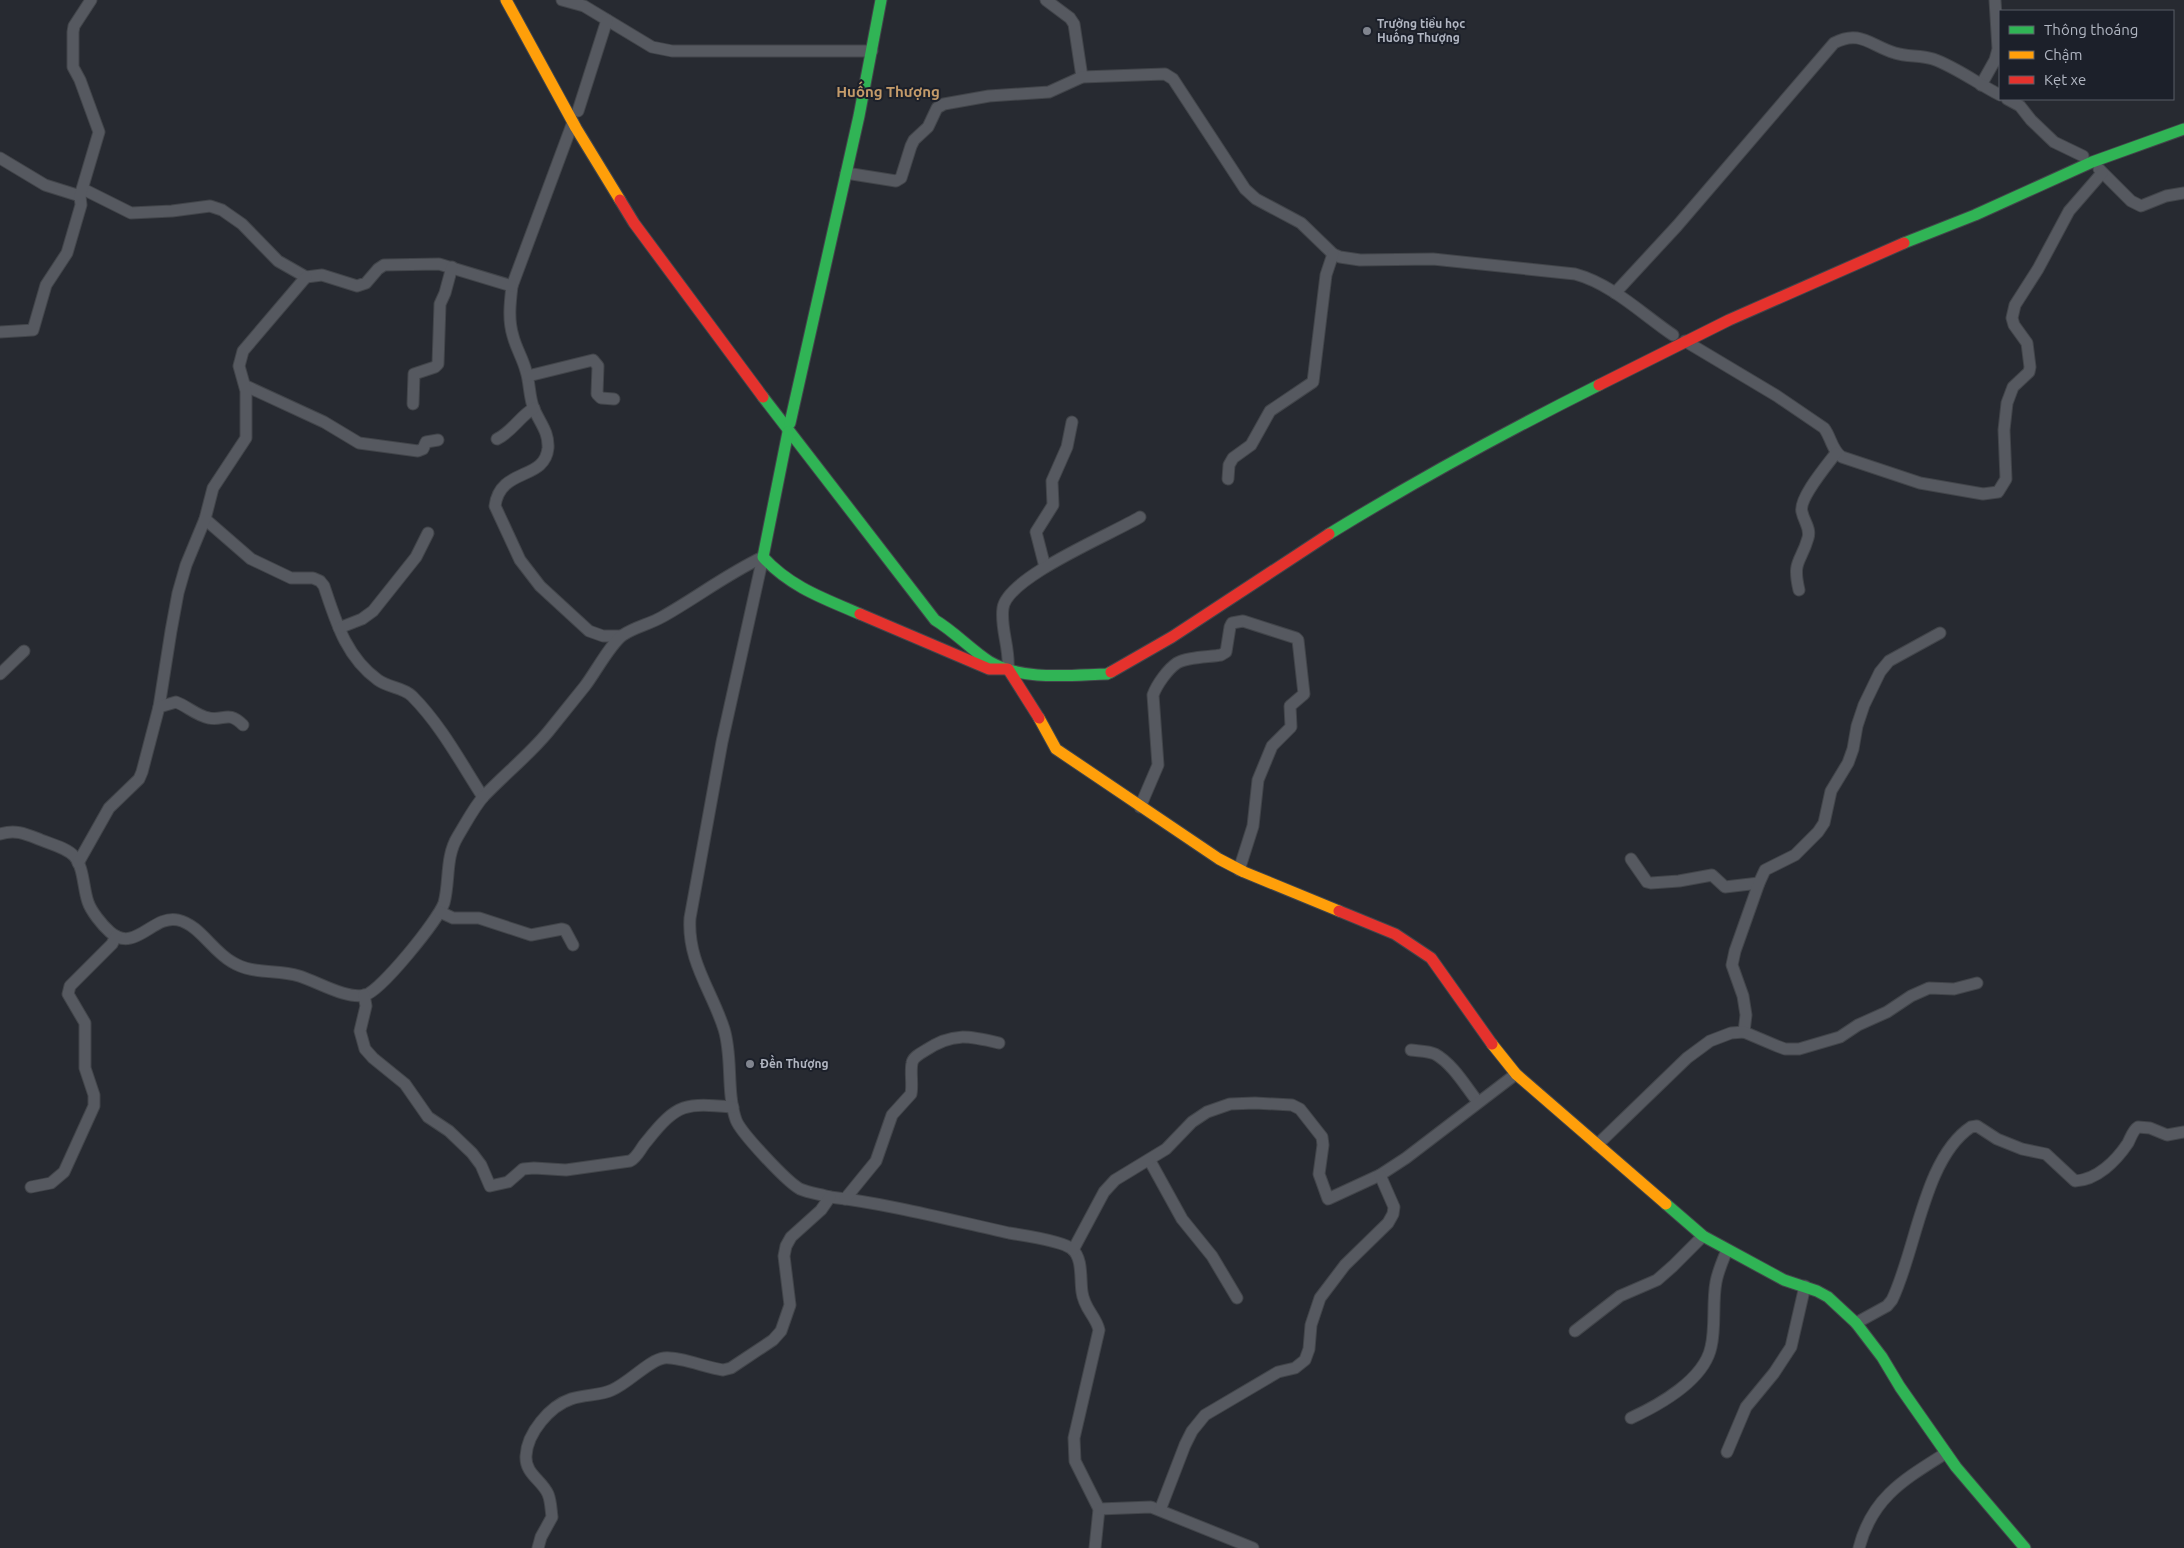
<svg xmlns="http://www.w3.org/2000/svg" width="2184" height="1548" viewBox="0 0 2184 1548" font-family="Ubuntu,sans-serif">
<rect width="100%" height="100%" fill="#272a31"/>
<g fill="none" stroke-linecap="round" stroke-linejoin="round">
<defs>
<g id="street">
<path d="M 562,0 L 584,6 L 652,47 L 672,51 L 872,51"/>
<path d="M 1046,0 L 1070,18 L 1074,24 L 1082,77"/>
<path d="M 1981,85 L 1995,60 L 1998,49 L 1995,0"/>
<path d="M 2007,99 L 2020,106 L 2031,120 L 2054,142 L 2083,156"/>
<path d="M 578,111 L 607,20"/>
<path d="M 573,122 L 512,286 C 510,303 508,320 513,336 C 516,348 523,359 526,371 C 530,383 529,398 534,409 C 540,423 549,432 548,448 C 545,481 500,467 495,506 L 520,560 L 540,586 L 589,631 L 603,636 L 620,636"/>
<path d="M 0,158 L 45,185 L 80,196"/>
<path d="M 2099,169 L 2131,201 L 2141,206 L 2166,196 L 2184,193"/>
<path d="M 846,173 L 896,181 L 901,178 L 911,146 L 914,140 L 928,127 L 937,108 L 944,104 L 989,96 L 1049,92 L 1082,77 L 1165,74 L 1173,79 L 1245,189 L 1256,199 L 1301,223 L 1333,254 L 1340,257 L 1360,260 L 1433,259 L 1575,274 C 1612,284 1642,314 1673,335"/>
<path d="M 83,189 L 131,213 L 172,211 L 210,206 L 222,210 L 242,224 L 278,261 L 306,277 L 322,275 L 357,286 L 366,283 L 378,269 L 384,265 L 439,264 L 512,286"/>
<path d="M 1615,293 L 1677,226 L 1834,43 C 1860,29 1871,46 1895,53 C 1907,57 1920,55 1933,59 C 1956,67 1978,84 2000,95"/>
<path d="M 0,332 L 33,330 L 46,285 L 67,253 L 81,205 L 80,196 L 99,132 L 80,80 L 73,67 L 73,32 L 74,26 L 91,0"/>
<path d="M 1685,341 L 1777,396 L 1824,428 C 1831,437 1832,451 1842,457 L 1920,483 L 1983,494 L 1998,492 L 2006,479 L 2004,430 L 2007,403 L 2013,387 L 2029,372 L 2030,367 L 2027,343 L 2014,325 L 2012,318 L 2015,305 L 2038,269 L 2069,211 L 2102,173"/>
<path d="M 528,376 L 593,360 L 598,366 L 597,394 L 601,398 L 614,399"/>
<path d="M 246,386 L 324,422 L 359,443 L 418,451 L 423,449 L 426,442 L 438,440"/>
<path d="M 413,404 L 414,374 L 435,367 L 438,364 L 440,304 L 445,293 L 452,267"/>
<path d="M 497,439 C 512,432 519,417 534,408"/>
<path d="M 1228,479 L 1229,465 L 1233,458 L 1251,445 L 1270,411 L 1313,382 L 1326,275 L 1333,254"/>
<path d="M 205,519 L 251,559 L 291,578 L 313,578 L 320,581 L 324,586 C 336,622 346,657 378,680 C 389,688 403,687 412,696 C 441,725 461,763 483,797"/>
<path d="M 763,557 L 722,742 L 690,918 C 687,961 712,991 724,1029 C 733,1058 726,1091 736,1120 C 741,1133 787,1182 800,1189 C 809,1193 820,1194 830,1197 C 890,1204 950,1220 1009,1233 C 1022,1235 1063,1241 1072,1249 C 1083,1258 1080,1279 1082,1292 C 1084,1309 1096,1316 1099,1330 L 1074,1438 L 1075,1461 L 1099,1509 L 1095,1548"/>
<path d="M 1045,567 L 1036,532 L 1053,505 L 1052,481 L 1067,447 L 1072,422"/>
<path d="M 1799,590 C 1792,560 1801,563 1808,538 C 1811,528 1804,522 1802,512 C 1798,499 1827,465 1836,453"/>
<path d="M 339,628 L 362,619 L 373,611 L 416,557 L 428,533"/>
<path d="M 1008,669 C 1010,648 1000,628 1003,608 C 1007,577 1112,534 1140,517"/>
<path d="M 0,674 L 24,651"/>
<path d="M 159,707 L 171,631 L 178,593 L 186,565 L 205,519 L 213,488 L 246,438 L 246,391 L 239,366 L 243,351 L 306,277"/>
<path d="M 1140,807 L 1158,765 L 1153,695 C 1157,684 1168,669 1177,663 C 1186,657 1210,657 1221,655 L 1226,652 L 1230,627 L 1232,623 L 1243,621 L 1296,638 L 1298,640 L 1304,694 L 1290,706 L 1291,727 L 1272,746 L 1258,780 L 1253,826 L 1239,870"/>
<path d="M 0,834 C 16,829 26,834 41,840 C 51,844 67,848 74,856 C 84,867 83,888 88,902 C 91,911 102,925 110,932 C 135,954 153,914 178,920 C 200,925 212,951 232,962 C 253,975 276,969 299,976 C 316,981 347,1000 365,995 C 381,991 438,920 444,903 C 450,881 445,857 458,836 C 466,823 474,807 484,796 C 505,774 529,755 548,732 C 561,716 573,701 585,686 C 595,673 611,643 623,635 C 635,627 650,624 662,617 C 696,598 727,574 763,557"/>
<path d="M 1631,859 L 1647,882 L 1651,883 L 1679,881 L 1712,875 L 1725,887 L 1759,883"/>
<path d="M 78,863 L 109,808 L 139,779 L 142,772 L 159,707 L 176,702 C 187,706 197,716 209,718 C 224,721 228,710 243,725"/>
<path d="M 440,912 L 453,918 L 479,918 L 531,935 L 562,929 L 565,930 L 573,945"/>
<path d="M 364,995 L 366,1006 L 360,1031 L 365,1049 L 373,1058 L 405,1084 L 428,1117 L 449,1131 L 472,1153 L 481,1165 L 490,1186 L 508,1182 L 523,1169 L 534,1168 L 566,1170 L 630,1161 C 638,1157 641,1147 647,1141 C 678,1102 686,1103 733,1107"/>
<path d="M 1744,1032 L 1746,1015 L 1743,996 L 1732,965 L 1735,951 L 1759,883 L 1765,870 L 1795,855 L 1818,832 L 1824,823 L 1831,791 L 1848,763 L 1853,749 L 1857,726 L 1864,705 L 1880,672 L 1889,661 L 1940,633"/>
<path d="M 1411,1050 C 1418,1051 1429,1051 1435,1054 C 1453,1064 1466,1087 1478,1102"/>
<path d="M 1597,1145 L 1687,1058 L 1710,1041 L 1731,1033 L 1744,1032 L 1777,1046 L 1785,1049 L 1799,1049 L 1840,1037 L 1858,1025 L 1887,1012 L 1911,996 L 1929,988 L 1954,989 L 1977,983"/>
<path d="M 1150,1161 L 1182,1219 L 1212,1256 L 1237,1298"/>
<path d="M 31,1187 L 51,1183 L 64,1172 L 94,1106 L 94,1095 L 85,1068 L 85,1023 L 68,994 L 70,986 L 112,944 L 116,936"/>
<path d="M 845,1199 L 876,1161 L 892,1115 L 911,1094 C 913,1084 910,1073 912,1063 C 913,1057 921,1053 926,1050 C 953,1032 969,1036 999,1043"/>
<path d="M 1073,1250 L 1104,1192 L 1115,1180 L 1166,1149 L 1192,1122 L 1207,1112 L 1230,1104 L 1255,1103 L 1292,1105 L 1300,1109 L 1322,1137 L 1323,1145 L 1319,1174 L 1328,1199 L 1380,1175 L 1406,1158 L 1516,1074"/>
<path d="M 1856,1323 L 1887,1306 L 1892,1300 C 1916,1251 1924,1158 1971,1127 L 1977,1126 L 1997,1139 L 2022,1149 L 2046,1154 L 2075,1181 C 2097,1180 2116,1161 2128,1143 C 2131,1137 2133,1130 2138,1127 L 2150,1128 L 2167,1135 L 2184,1132"/>
<path d="M 1575,1331 L 1620,1296 L 1657,1280 L 1673,1266 L 1703,1236"/>
<path d="M 1631,1418 C 1659,1405 1704,1380 1711,1347 C 1716,1326 1712,1303 1716,1282 C 1718,1271 1723,1260 1727,1250"/>
<path d="M 1727,1452 L 1746,1407 L 1774,1373 L 1791,1347 L 1805,1286"/>
<path d="M 1099,1509 L 1151,1507 L 1253,1548"/>
<path d="M 1160,1510 L 1185,1445 L 1192,1431 L 1205,1415 L 1278,1372 L 1295,1368 L 1305,1360 L 1309,1349 L 1311,1325 L 1320,1298 L 1345,1265 L 1388,1223 L 1393,1214 L 1394,1207 L 1380,1175"/>
<path d="M 538,1548 L 541,1537 L 552,1517 C 551,1510 551,1501 548,1494 C 542,1480 525,1474 526,1456 C 527,1433 550,1406 571,1399 C 585,1394 600,1396 612,1390 C 629,1383 649,1360 664,1358 C 677,1356 708,1368 723,1370 L 731,1368 L 773,1340 L 781,1331 L 790,1305 L 784,1256 L 786,1246 L 791,1237 L 821,1210 L 830,1197"/>
<path d="M 1859,1548 C 1872,1497 1905,1479 1946,1453"/>
</g>
<g id="fast">
<path d="M 1904,243 L 1975,215 L 2092,162 L 2184,129"/>
<path d="M 763,397 L 935,620 C 955,632 970,649 990,662 C 1023,681 1070,675 1107,674 L 1111,672"/>
<path d="M 790,423 L 859,116 L 881,0"/>
<path d="M 788,432 L 763,557 C 790,587 825,599 860,614"/>
<path d="M 1329,534 C 1417,480 1507,431 1599,385"/>
<path d="M 1666,1204 L 1703,1236 L 1784,1280 L 1817,1291 L 1828,1297 L 1856,1323 L 1882,1357 L 1900,1387 L 1956,1467 L 2025,1548"/>
</g>
<g id="slow">
<path d="M 506,0 L 576,128 L 620,200"/>
<path d="M 1039,718 L 1056,749 L 1219,859 L 1244,872 L 1339,911"/>
<path d="M 1492,1044 L 1516,1074 L 1666,1204"/>
</g>
<g id="jam">
<path d="M 620,200 L 634,223 L 763,397"/>
<path d="M 1599,385 L 1729,320 L 1904,243"/>
<path d="M 860,614 L 989,669 L 1008,669 L 1039,718"/>
<path d="M 1111,672 L 1172,637 L 1329,534"/>
<path d="M 1339,911 L 1395,934 L 1431,958 L 1492,1044"/>
</g>
</defs>
<!-- street casing -->
<use href="#street" stroke="#42454a" stroke-width="13"/>
<!-- fast casing -->
<use href="#fast" stroke="#42454a" stroke-width="13"/>
<!-- slow casing -->
<use href="#slow" stroke="#42454a" stroke-width="13"/>
<!-- jam casing -->
<use href="#jam" stroke="#42454a" stroke-width="13"/>
<!-- street -->
<use href="#street" stroke="#565960" stroke-width="11"/>
<!-- fast -->
<use href="#fast" stroke="#30b455" stroke-width="11"/>
<!-- slow -->
<use href="#slow" stroke="#ff9f0a" stroke-width="11"/>
<!-- jam -->
<use href="#jam" stroke="#e5322d" stroke-width="11"/>
</g>
<!-- markers -->
<g fill="#81858f" stroke="#1c202a" stroke-width="2">
<circle cx="1367" cy="31" r="5"/>
<circle cx="750" cy="1064" r="5"/>
</g>
<g text-anchor="middle" stroke-width="4" stroke-linejoin="round" paint-order="stroke">
<!-- poi labels -->
<g font-size="12" font-weight="bold" fill="#b1b6c2" stroke="#1c202a" text-anchor="start">
<text x="1377" y="28">Trường tiểu học<tspan x="1377" dy="14">Huống Thượng</tspan></text>
<text x="760" y="1068">Đền Thượng</text>
</g>
<!-- quarter labels -->
<g font-size="15" font-weight="bold" fill="#c49b6a" stroke="#1c202a">
<text x="888" y="97">Huống Thượng</text>
</g>
</g>
<!-- legend -->
<rect x="1999" y="10" width="175" height="90" fill="#1c202a" stroke="#585c67"/>
<rect x="2009" y="26" width="25" height="8" fill="#30b455" stroke="#585c67"/>
<text x="2044" y="35" font-size="15" fill="#b1b6c2">Thông thoáng</text>
<rect x="2009" y="51" width="25" height="8" fill="#ff9f0a" stroke="#585c67"/>
<text x="2044" y="60" font-size="15" fill="#b1b6c2">Chậm</text>
<rect x="2009" y="76" width="25" height="8" fill="#e5322d" stroke="#585c67"/>
<text x="2044" y="85" font-size="15" fill="#b1b6c2">Kẹt xe</text>
</svg>
